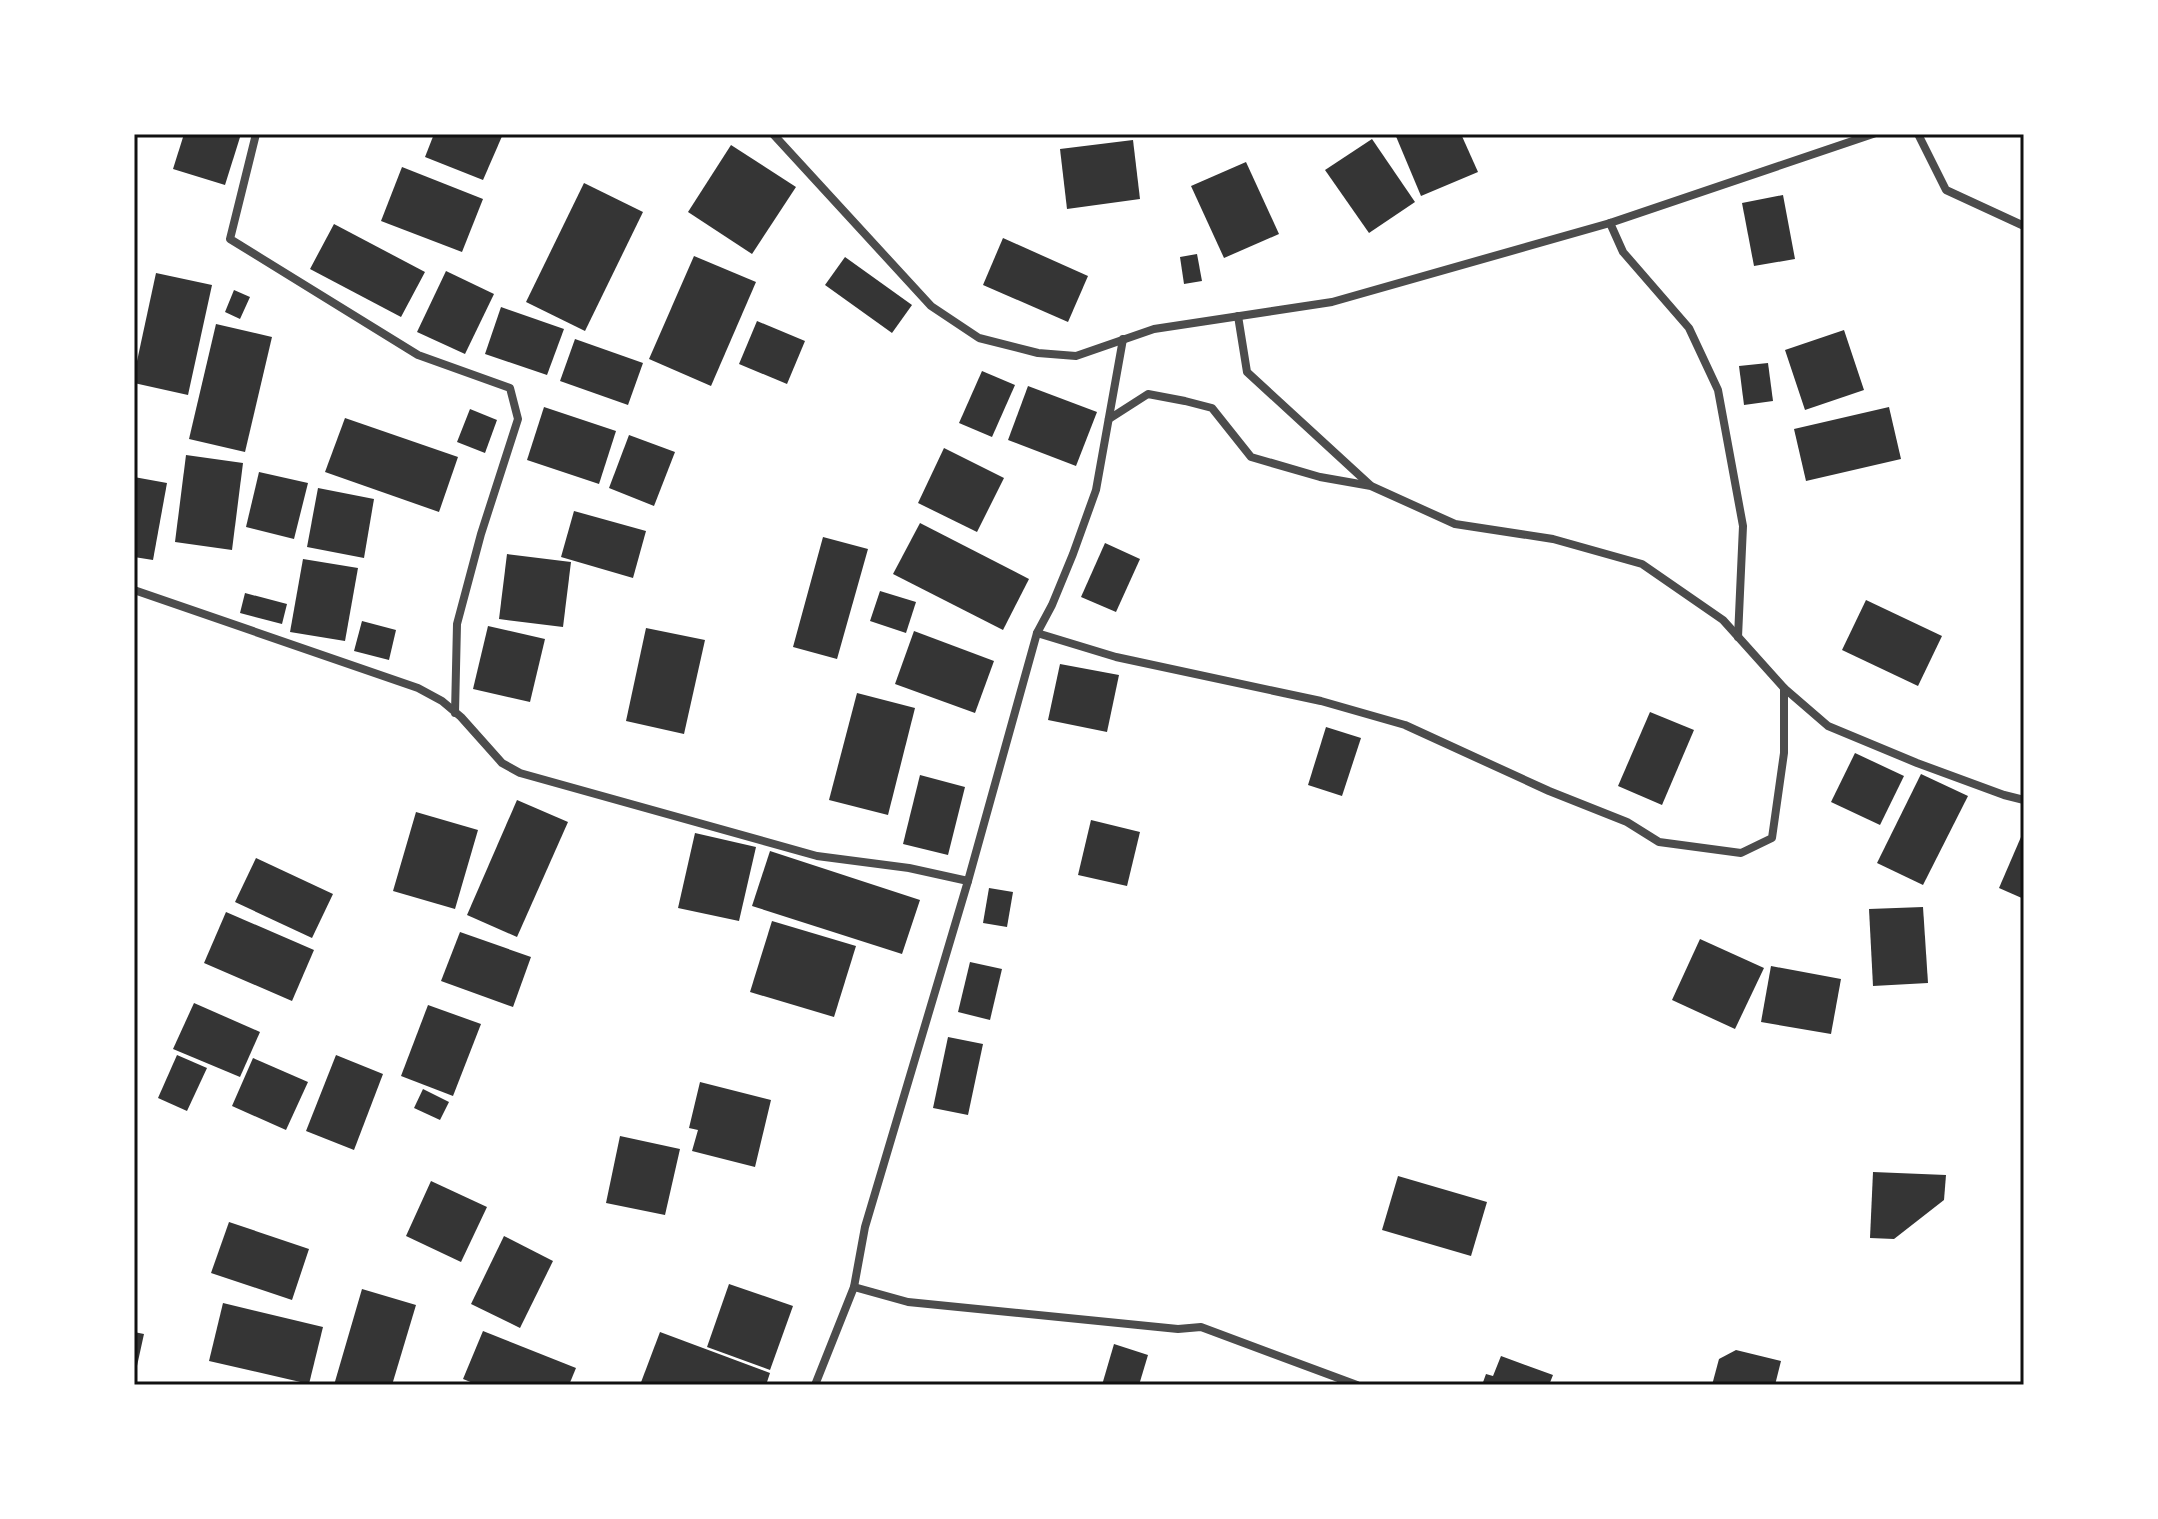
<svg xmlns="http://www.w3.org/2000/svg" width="2158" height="1519" viewBox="0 0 2158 1519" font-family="Raleway,sans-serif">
<rect width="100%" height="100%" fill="#fff"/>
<!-- building -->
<g fill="#353535">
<path d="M 184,134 L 241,134 L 225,185 L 173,169 Z"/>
<path d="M 434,134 L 503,134 L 483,180 L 425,157 Z"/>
<path d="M 1395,134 L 1461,134 L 1478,172 L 1421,196 Z"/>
<path d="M 1372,139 L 1415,202 L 1369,233 L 1325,170 Z"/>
<path d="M 1133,140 L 1140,199 L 1067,209 L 1060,149 Z"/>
<path d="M 731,145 L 796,187 L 752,254 L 688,212 Z"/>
<path d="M 1246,162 L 1279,234 L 1224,258 L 1191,186 Z"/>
<path d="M 402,167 L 483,199 L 462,252 L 381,221 Z"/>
<path d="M 584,183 L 643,212 L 585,331 L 526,302 Z"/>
<path d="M 1783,195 L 1795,259 L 1754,266 L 1742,203 Z"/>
<path d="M 334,224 L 425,272 L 401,317 L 310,269 Z"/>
<path d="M 1003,238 L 1088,276 L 1068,322 L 983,285 Z"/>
<path d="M 1197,254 L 1202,281 L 1184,284 L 1180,257 Z"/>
<path d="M 694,256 L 756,282 L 711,386 L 649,359 Z"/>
<path d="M 845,257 L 912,305 L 892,333 L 825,285 Z"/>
<path d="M 446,271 L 494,294 L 465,354 L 417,332 Z"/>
<path d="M 156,273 L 212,285 L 188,395 L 134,383 L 134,375 Z"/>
<path d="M 234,290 L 250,297 L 240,319 L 225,312 Z"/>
<path d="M 501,307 L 564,329 L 547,375 L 485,354 Z"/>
<path d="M 757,321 L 805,341 L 787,384 L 739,364 Z"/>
<path d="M 216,324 L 272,337 L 245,452 L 189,439 Z"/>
<path d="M 1844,330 L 1864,390 L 1805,410 L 1785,350 Z"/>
<path d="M 575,339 L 643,363 L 628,405 L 560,381 Z"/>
<path d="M 1768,363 L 1773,401 L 1744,405 L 1739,366 Z"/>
<path d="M 982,371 L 1015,385 L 992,437 L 959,423 Z"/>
<path d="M 1028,386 L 1097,412 L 1076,466 L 1008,440 Z"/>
<path d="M 544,407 L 616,431 L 599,484 L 527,460 Z"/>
<path d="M 1889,407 L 1901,459 L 1806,481 L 1794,429 Z"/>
<path d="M 470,409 L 497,420 L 485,453 L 457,442 Z"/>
<path d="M 345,418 L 458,457 L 439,512 L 325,472 Z"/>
<path d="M 629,435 L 675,452 L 654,506 L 609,488 Z"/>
<path d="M 944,448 L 1004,478 L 977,532 L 918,503 Z"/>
<path d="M 186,455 L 243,463 L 232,550 L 175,542 Z"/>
<path d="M 259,472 L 308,483 L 294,539 L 246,527 Z"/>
<path d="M 134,477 L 167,483 L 153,560 L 134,557 Z"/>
<path d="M 318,488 L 374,499 L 364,558 L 307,547 Z"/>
<path d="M 574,511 L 646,531 L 633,578 L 561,557 Z"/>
<path d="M 920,523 L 1029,579 L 1003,630 L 893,574 Z"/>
<path d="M 823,537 L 868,549 L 837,659 L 793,647 Z"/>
<path d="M 1105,543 L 1140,559 L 1116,612 L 1081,597 Z"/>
<path d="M 507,554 L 571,562 L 563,627 L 499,619 Z"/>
<path d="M 303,559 L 358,568 L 345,641 L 290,632 Z"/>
<path d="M 880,591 L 916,602 L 906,633 L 870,621 Z"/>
<path d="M 245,593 L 287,604 L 282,624 L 240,613 Z"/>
<path d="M 1866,600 L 1942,636 L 1918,686 L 1842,650 Z"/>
<path d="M 362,621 L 396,630 L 389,660 L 354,651 Z"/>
<path d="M 488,626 L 545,639 L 530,702 L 473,689 Z"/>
<path d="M 646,628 L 705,640 L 684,734 L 626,721 Z"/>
<path d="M 914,631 L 994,661 L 975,713 L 895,684 Z"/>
<path d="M 1060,664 L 1119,675 L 1107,732 L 1048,720 Z"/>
<path d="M 857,693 L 915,708 L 888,815 L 829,800 Z"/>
<path d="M 1650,712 L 1694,730 L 1662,805 L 1618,786 Z"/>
<path d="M 1326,727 L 1361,738 L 1342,796 L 1308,785 Z"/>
<path d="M 1855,753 L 1904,776 L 1880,825 L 1831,802 Z"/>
<path d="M 1921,774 L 1968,796 L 1923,885 L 1877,863 Z"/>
<path d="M 920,775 L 965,787 L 948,855 L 903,844 Z"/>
<path d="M 517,800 L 568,822 L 517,937 L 467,915 Z"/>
<path d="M 416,812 L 478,830 L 455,909 L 393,891 Z"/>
<path d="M 1091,820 L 1140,832 L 1127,886 L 1078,875 Z"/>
<path d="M 2024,830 L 2024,899 L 1999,888 Z"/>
<path d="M 695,833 L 756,847 L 739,921 L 678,908 Z"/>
<path d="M 770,851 L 920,900 L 902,954 L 752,906 Z"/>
<path d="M 256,858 L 333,894 L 312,938 L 235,902 Z"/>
<path d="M 989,888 L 1013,892 L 1007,927 L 983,923 Z"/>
<path d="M 1923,907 L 1928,983 L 1873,986 L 1869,909 Z"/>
<path d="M 226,912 L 314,950 L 292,1001 L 204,963 Z"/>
<path d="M 772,921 L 856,946 L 834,1017 L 750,992 Z"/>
<path d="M 460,932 L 531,957 L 513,1007 L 441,981 Z"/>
<path d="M 1700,939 L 1764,968 L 1735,1029 L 1672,1000 Z"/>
<path d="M 970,962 L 1002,969 L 990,1020 L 958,1012 Z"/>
<path d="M 1771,966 L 1841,979 L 1831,1034 L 1761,1022 Z"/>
<path d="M 194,1003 L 260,1032 L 240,1077 L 173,1049 Z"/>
<path d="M 428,1005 L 481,1024 L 453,1096 L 401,1076 Z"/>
<path d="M 948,1037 L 983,1044 L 968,1115 L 933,1108 Z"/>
<path d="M 177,1055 L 207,1068 L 187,1111 L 158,1098 Z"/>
<path d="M 336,1055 L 383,1074 L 354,1150 L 306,1131 Z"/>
<path d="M 253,1058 L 308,1082 L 286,1130 L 232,1106 Z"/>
<path d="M 700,1082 L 771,1100 L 755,1167 L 692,1151 L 698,1130 L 689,1128 Z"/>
<path d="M 423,1089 L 449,1102 L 440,1120 L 414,1108 Z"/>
<path d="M 620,1136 L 680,1149 L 665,1215 L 606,1203 Z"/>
<path d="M 1873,1172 L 1946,1175 L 1944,1200 L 1894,1239 L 1870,1238 Z"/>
<path d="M 1398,1176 L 1487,1202 L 1471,1256 L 1382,1230 Z"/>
<path d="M 431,1181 L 487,1207 L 461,1262 L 406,1236 Z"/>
<path d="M 229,1222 L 309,1249 L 292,1300 L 211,1273 Z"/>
<path d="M 504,1236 L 553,1261 L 520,1328 L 471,1304 Z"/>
<path d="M 729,1284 L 793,1306 L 770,1370 L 707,1347 Z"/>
<path d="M 362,1289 L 416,1305 L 392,1385 L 334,1385 Z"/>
<path d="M 223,1303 L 323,1327 L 309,1384 L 209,1361 Z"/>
<path d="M 483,1331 L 576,1368 L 569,1385 L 478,1385 L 463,1379 Z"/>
<path d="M 134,1332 L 144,1334 L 135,1375 L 134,1375 Z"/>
<path d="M 660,1332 L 770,1373 L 766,1385 L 640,1385 Z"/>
<path d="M 1114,1344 L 1148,1355 L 1139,1385 L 1102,1385 Z"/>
<path d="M 1736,1350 L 1781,1361 L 1775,1385 L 1712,1385 L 1719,1359 Z"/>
<path d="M 1501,1356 L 1553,1375 L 1549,1385 L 1482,1385 L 1486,1374 L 1493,1376 Z"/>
</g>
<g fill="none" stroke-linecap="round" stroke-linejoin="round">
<!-- minor -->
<g stroke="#4c4c4c" stroke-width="8">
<path d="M 256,134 L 230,239 L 418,355 L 510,388 L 518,419 L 481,534 L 457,624 L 455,713"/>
<path d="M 773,134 L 931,306 L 979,338 L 1038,353 L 1076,356 L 1154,329 L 1332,302 L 1610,223 L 1873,134"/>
<path d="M 1918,134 L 1946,190 L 2024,226"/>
<path d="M 1610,223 L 1623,252 L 1689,328 L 1718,390 L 1743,526 L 1738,637"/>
<path d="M 1238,316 L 1247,372 L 1370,485"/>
<path d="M 134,590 L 418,688 L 442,701 L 461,717 L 502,763 L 520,773 L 817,856 L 909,868 L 968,881"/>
<path d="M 1037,633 L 1116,657 L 1321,701 L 1405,725 L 1549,791 L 1627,822 L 1659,842 L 1741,853 L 1772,838 L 1784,753 L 1784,688 L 1723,620 L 1642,564 L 1553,539 L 1455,524 L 1371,486 L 1320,477 L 1251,457 L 1212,408 L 1185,401 L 1148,394 L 1109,419"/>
<path d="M 1784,688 L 1828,726 L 1917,763 L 2004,795 L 2024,800"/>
<path d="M 854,1287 L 908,1302 L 1178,1329 L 1201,1327 L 1357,1385"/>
<path d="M 815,1385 L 854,1287 L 865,1227 L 968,881 L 1037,633 L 1052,605 L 1073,554 L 1096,490 L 1123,339"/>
</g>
</g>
<!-- border -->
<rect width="2158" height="1519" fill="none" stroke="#ffffff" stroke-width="272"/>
<rect x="136" y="136" width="1886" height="1247" fill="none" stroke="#111" stroke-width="3"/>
</svg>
